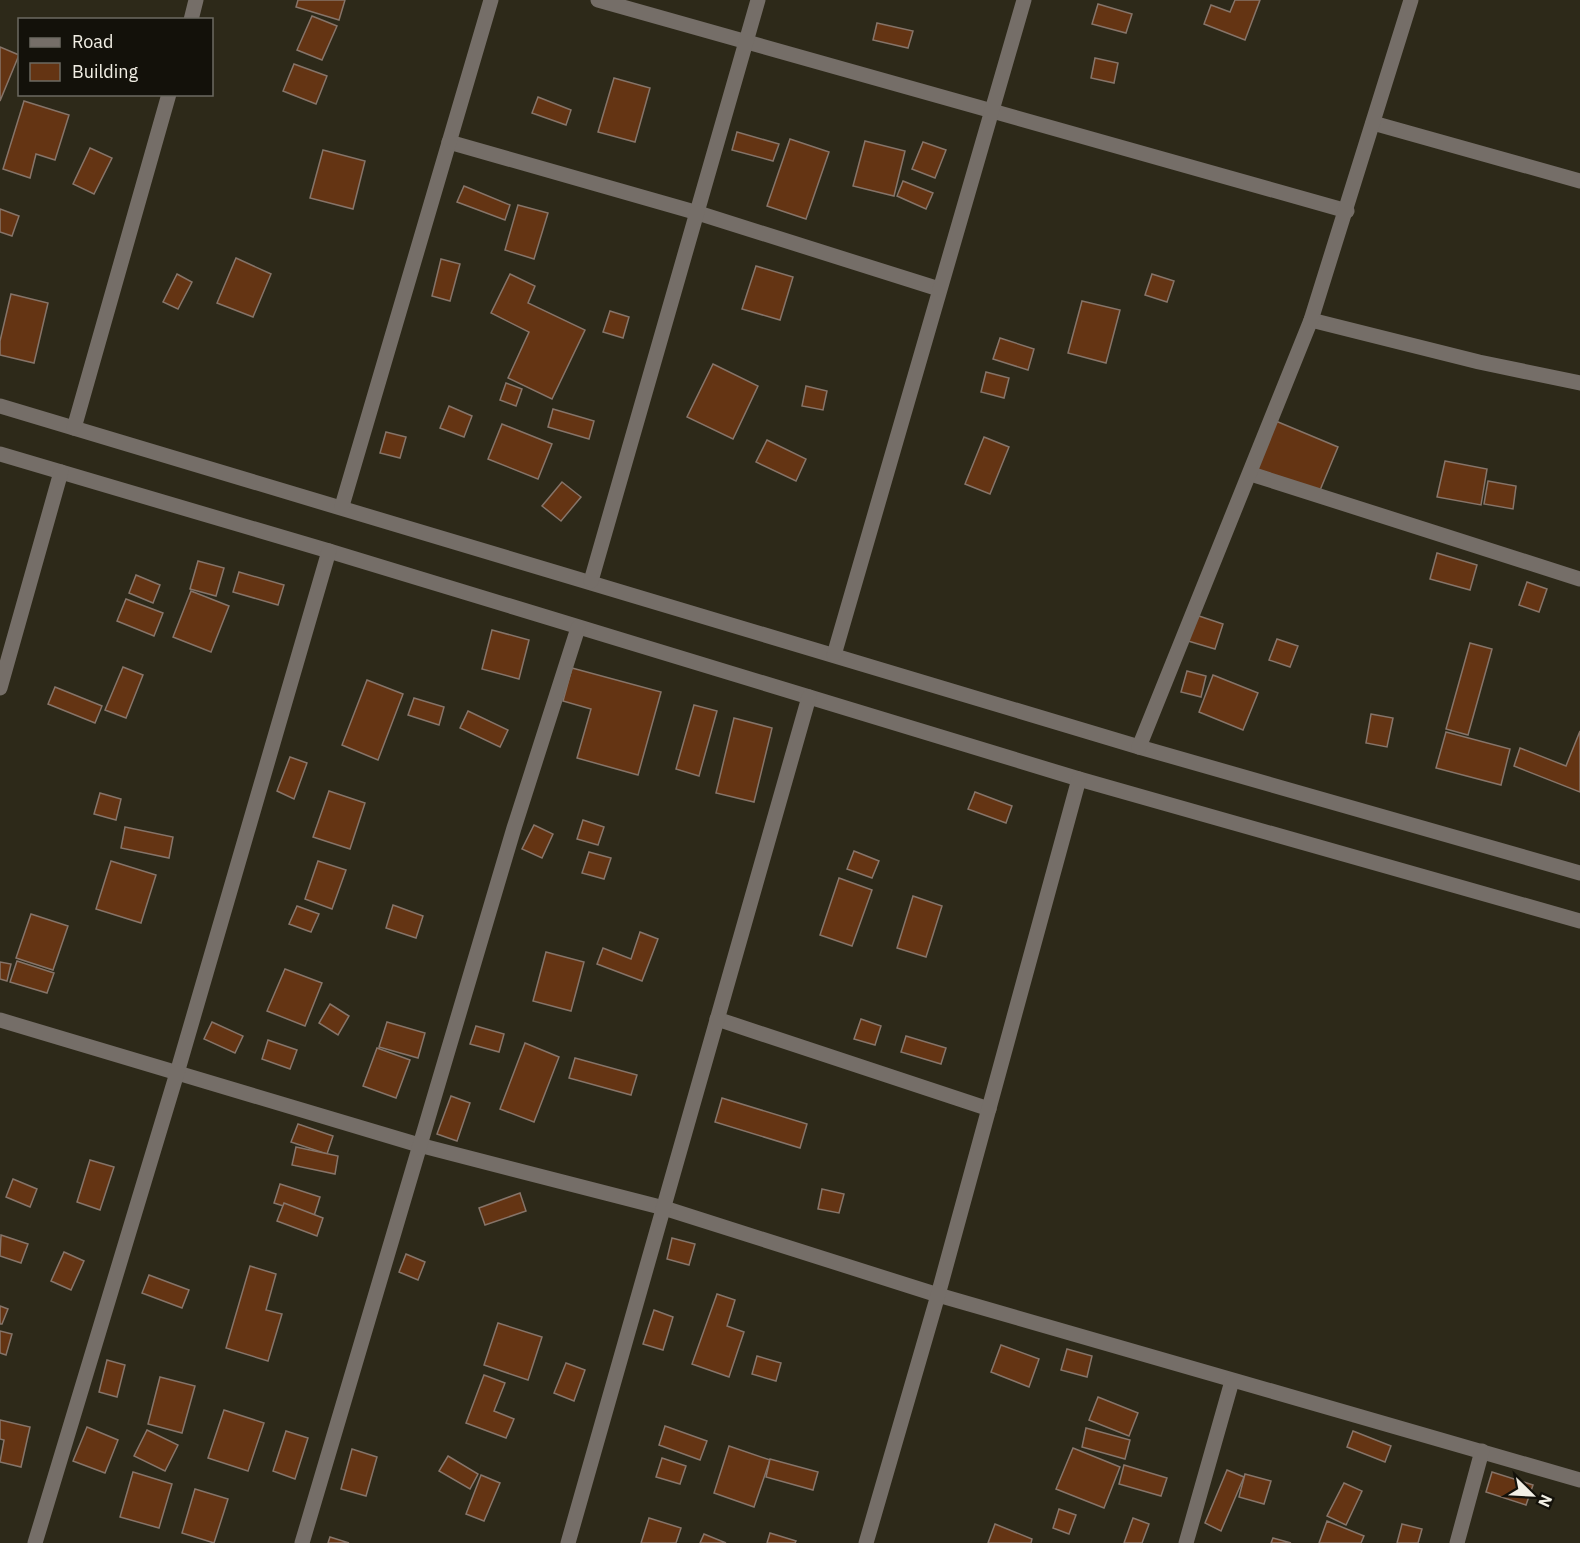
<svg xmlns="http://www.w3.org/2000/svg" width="1580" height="1543" viewBox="0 0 1580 1543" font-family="'IBM Plex Sans',sans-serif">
<rect width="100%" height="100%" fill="#2d2919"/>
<!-- building -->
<g fill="#643413" stroke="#867469" stroke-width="1.5">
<path d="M 298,0 L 345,0 L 339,20 L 296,7 Z"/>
<path d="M 1235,0 L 1260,0 L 1245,40 L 1204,24 L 1211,5 L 1230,12 Z"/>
<path d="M 1098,4 L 1132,14 L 1126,33 L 1092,24 Z"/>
<path d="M 312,16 L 337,26 L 322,60 L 297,50 Z"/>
<path d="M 877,23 L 913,31 L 908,48 L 873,40 Z"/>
<path d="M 0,47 L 19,55 L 0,101 Z"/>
<path d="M 1095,58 L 1118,63 L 1114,83 L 1091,78 Z"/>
<path d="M 294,64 L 327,76 L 316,104 L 283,91 Z"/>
<path d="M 614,78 L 650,88 L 635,142 L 598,132 Z"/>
<path d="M 538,97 L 571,110 L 566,125 L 532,113 Z"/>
<path d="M 24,101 L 69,115 L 55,160 L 36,154 L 30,178 L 3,169 Z"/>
<path d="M 737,132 L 779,144 L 773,161 L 732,150 Z"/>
<path d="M 790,139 L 829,152 L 806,219 L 767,206 Z"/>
<path d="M 865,141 L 905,151 L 894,196 L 853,186 Z"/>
<path d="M 923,142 L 946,150 L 935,178 L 912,169 Z"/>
<path d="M 90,148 L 112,158 L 94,194 L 73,184 Z"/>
<path d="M 323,150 L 365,161 L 353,209 L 310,198 Z"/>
<path d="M 903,181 L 933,193 L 926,209 L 897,196 Z"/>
<path d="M 464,186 L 510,205 L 505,220 L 457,202 Z"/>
<path d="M 518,205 L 548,213 L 534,259 L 505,250 Z"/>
<path d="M 0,209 L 19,216 L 12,236 L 0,232 Z"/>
<path d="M 236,258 L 271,274 L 253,317 L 217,303 Z"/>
<path d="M 441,259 L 460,264 L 450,301 L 432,296 Z"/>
<path d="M 756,266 L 793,277 L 780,320 L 742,309 Z"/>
<path d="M 177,274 L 192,282 L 178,309 L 163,302 Z"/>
<path d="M 510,274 L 535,286 L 528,303 L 585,330 L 552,399 L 508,378 L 529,332 L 491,313 Z"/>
<path d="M 1152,274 L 1174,281 L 1167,302 L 1145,295 Z"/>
<path d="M 11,294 L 48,303 L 34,363 L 0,355 L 0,341 Z"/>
<path d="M 1082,301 L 1120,310 L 1106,363 L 1068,353 Z"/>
<path d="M 610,311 L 629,317 L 623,338 L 603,332 Z"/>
<path d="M 1000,338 L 1034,349 L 1028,370 L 993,359 Z"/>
<path d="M 713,364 L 758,386 L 733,439 L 687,417 Z"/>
<path d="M 986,372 L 1009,378 L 1004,398 L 981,392 Z"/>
<path d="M 506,383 L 522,389 L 516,406 L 500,400 Z"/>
<path d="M 806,386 L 827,391 L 823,410 L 802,406 Z"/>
<path d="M 449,406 L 472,416 L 464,437 L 440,428 Z"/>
<path d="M 553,409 L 594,421 L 589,439 L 548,427 Z"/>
<path d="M 1266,417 L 1338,447 L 1318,495 L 1247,466 Z"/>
<path d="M 502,424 L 552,444 L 538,479 L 488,459 Z"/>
<path d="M 386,432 L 406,437 L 400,458 L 380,453 Z"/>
<path d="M 984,437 L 1009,447 L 990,494 L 965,484 Z"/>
<path d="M 767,440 L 806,459 L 796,481 L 756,462 Z"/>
<path d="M 1445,461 L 1487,469 L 1481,505 L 1437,497 Z"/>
<path d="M 1488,481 L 1516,486 L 1513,509 L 1484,504 Z"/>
<path d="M 562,482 L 581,497 L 561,521 L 542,506 Z"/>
<path d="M 1437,553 L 1477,565 L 1470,590 L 1430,579 Z"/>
<path d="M 198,561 L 224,568 L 216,596 L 190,589 Z"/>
<path d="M 239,572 L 284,585 L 278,605 L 233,592 Z"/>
<path d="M 136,575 L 160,585 L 153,603 L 129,593 Z"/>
<path d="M 1527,582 L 1547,589 L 1539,612 L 1519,605 Z"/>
<path d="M 191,591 L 229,606 L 211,652 L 173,637 Z"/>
<path d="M 126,599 L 163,613 L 154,636 L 117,621 Z"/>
<path d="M 1196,615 L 1223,624 L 1215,649 L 1188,641 Z"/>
<path d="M 492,630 L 529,640 L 519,679 L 482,669 Z"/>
<path d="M 1277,639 L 1298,646 L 1290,667 L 1269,660 Z"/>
<path d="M 1470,643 L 1492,649 L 1468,735 L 1446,729 Z"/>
<path d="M 123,667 L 143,675 L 126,718 L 105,710 Z"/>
<path d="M 572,668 L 661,692 L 638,775 L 577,758 L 591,709 L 563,701 Z"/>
<path d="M 1187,671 L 1206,676 L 1201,697 L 1181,692 Z"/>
<path d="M 1213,675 L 1258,693 L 1243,730 L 1199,712 Z"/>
<path d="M 367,680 L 403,694 L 378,760 L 342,745 Z"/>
<path d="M 55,687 L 102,706 L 95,723 L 48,704 Z"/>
<path d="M 414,698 L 444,707 L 439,725 L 408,715 Z"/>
<path d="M 694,705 L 717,711 L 699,776 L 676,769 Z"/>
<path d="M 468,711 L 508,730 L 500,747 L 460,728 Z"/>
<path d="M 1371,714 L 1393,718 L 1387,747 L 1366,743 Z"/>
<path d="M 734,718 L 772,728 L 754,802 L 716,793 Z"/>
<path d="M 1580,731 L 1580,792 L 1514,766 L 1520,748 L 1566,766 Z"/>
<path d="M 1446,732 L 1510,749 L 1501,785 L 1436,768 Z"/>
<path d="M 290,757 L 307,763 L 294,799 L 277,791 Z"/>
<path d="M 329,791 L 365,803 L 350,849 L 313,837 Z"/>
<path d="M 975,792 L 1012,806 L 1006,823 L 968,809 Z"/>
<path d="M 100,793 L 121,799 L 116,820 L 94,814 Z"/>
<path d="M 583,820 L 604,827 L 598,845 L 577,839 Z"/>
<path d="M 534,825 L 553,834 L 542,858 L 522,849 Z"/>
<path d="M 125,827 L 173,837 L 169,858 L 121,848 Z"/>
<path d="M 854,851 L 879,861 L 872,878 L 847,869 Z"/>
<path d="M 589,852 L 611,858 L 604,879 L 582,873 Z"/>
<path d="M 111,861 L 156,875 L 141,923 L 96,909 Z"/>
<path d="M 318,861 L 346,870 L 332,909 L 305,899 Z"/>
<path d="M 839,878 L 872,890 L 852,946 L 820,935 Z"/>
<path d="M 913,896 L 942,906 L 926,957 L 897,948 Z"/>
<path d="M 393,905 L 423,916 L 416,938 L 386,928 Z"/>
<path d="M 297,906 L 319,914 L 311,932 L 289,924 Z"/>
<path d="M 31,914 L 68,926 L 53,970 L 16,958 Z"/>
<path d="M 640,932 L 658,939 L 642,981 L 597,964 L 603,948 L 631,959 Z"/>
<path d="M 546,952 L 584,962 L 571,1011 L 533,1001 Z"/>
<path d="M 17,961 L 54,973 L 47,993 L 10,982 Z"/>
<path d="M 0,962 L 11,964 L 7,981 L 0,979 Z"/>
<path d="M 285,969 L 322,983 L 305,1026 L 267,1011 Z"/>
<path d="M 330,1004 L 349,1016 L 338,1035 L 319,1023 Z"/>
<path d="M 861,1019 L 881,1026 L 875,1045 L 854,1039 Z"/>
<path d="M 212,1022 L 243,1036 L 235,1053 L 204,1039 Z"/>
<path d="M 387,1022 L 425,1033 L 418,1058 L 379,1047 Z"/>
<path d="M 476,1026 L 504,1034 L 499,1052 L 470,1044 Z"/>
<path d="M 906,1036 L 946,1048 L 941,1064 L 901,1052 Z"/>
<path d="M 268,1040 L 297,1050 L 290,1069 L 262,1059 Z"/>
<path d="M 525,1043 L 559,1057 L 534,1122 L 500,1109 Z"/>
<path d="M 377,1048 L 410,1060 L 396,1098 L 363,1086 Z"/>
<path d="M 575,1058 L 637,1075 L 631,1095 L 569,1078 Z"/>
<path d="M 451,1096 L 470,1103 L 457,1141 L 437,1134 Z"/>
<path d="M 722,1098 L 807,1124 L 800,1148 L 715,1122 Z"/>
<path d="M 298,1124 L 333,1136 L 327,1154 L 291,1142 Z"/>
<path d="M 296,1147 L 338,1156 L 335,1174 L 292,1165 Z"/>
<path d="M 90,1160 L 114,1167 L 100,1210 L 77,1202 Z"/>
<path d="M 13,1179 L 37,1189 L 30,1207 L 6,1197 Z"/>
<path d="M 280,1184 L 320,1197 L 314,1216 L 274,1203 Z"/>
<path d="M 822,1189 L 844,1194 L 839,1213 L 818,1209 Z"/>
<path d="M 520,1193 L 526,1211 L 485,1225 L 479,1208 Z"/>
<path d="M 284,1203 L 323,1218 L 317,1236 L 277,1221 Z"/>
<path d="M 1,1235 L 28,1244 L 21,1263 L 0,1256 Z"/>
<path d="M 672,1238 L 695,1244 L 689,1265 L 667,1259 Z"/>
<path d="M 64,1252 L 84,1261 L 71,1290 L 51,1281 Z"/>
<path d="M 406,1254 L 425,1262 L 418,1280 L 399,1272 Z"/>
<path d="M 250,1266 L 276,1274 L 266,1310 L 282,1314 L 268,1361 L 226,1348 Z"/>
<path d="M 149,1275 L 189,1290 L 182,1308 L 142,1293 Z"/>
<path d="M 717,1294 L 735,1300 L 727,1326 L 744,1332 L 729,1377 L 692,1364 Z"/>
<path d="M 0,1306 L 8,1309 L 2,1324 L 0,1324 Z"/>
<path d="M 654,1310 L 673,1317 L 663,1350 L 643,1344 Z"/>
<path d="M 498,1323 L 542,1337 L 528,1380 L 484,1365 Z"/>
<path d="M 0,1331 L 12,1334 L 6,1355 L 0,1353 Z"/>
<path d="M 1001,1345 L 1039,1359 L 1029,1387 L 991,1372 Z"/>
<path d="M 1067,1349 L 1092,1356 L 1087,1377 L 1061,1370 Z"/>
<path d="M 757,1356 L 781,1363 L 776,1381 L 752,1374 Z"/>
<path d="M 107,1360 L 125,1365 L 117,1397 L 99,1392 Z"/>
<path d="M 566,1363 L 585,1370 L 574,1401 L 554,1393 Z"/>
<path d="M 484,1375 L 505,1383 L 494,1411 L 514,1419 L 506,1438 L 466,1423 Z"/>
<path d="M 160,1377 L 195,1386 L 182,1433 L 148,1424 Z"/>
<path d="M 1098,1397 L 1138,1413 L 1129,1436 L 1089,1420 Z"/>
<path d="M 224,1410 L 264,1423 L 248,1471 L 208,1458 Z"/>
<path d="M 0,1420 L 30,1427 L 21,1467 L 0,1462 L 4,1440 L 0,1439 Z"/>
<path d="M 665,1426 L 707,1441 L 700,1460 L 659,1445 Z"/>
<path d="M 87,1427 L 118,1440 L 105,1473 L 73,1461 Z"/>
<path d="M 1086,1428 L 1130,1440 L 1125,1459 L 1082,1447 Z"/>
<path d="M 147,1430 L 178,1445 L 165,1471 L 134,1456 Z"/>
<path d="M 286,1431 L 308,1438 L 295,1479 L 273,1471 Z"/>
<path d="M 1353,1431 L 1391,1446 L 1385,1462 L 1347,1447 Z"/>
<path d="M 729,1446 L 770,1460 L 754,1507 L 714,1493 Z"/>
<path d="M 1073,1448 L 1120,1467 L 1104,1508 L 1056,1489 Z"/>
<path d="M 352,1449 L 377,1457 L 366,1496 L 341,1489 Z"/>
<path d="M 448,1456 L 478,1474 L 470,1489 L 439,1471 Z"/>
<path d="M 662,1458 L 686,1466 L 680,1484 L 656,1477 Z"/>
<path d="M 770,1459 L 818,1472 L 813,1490 L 766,1477 Z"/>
<path d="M 1124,1465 L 1167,1478 L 1161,1496 L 1119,1484 Z"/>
<path d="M 1227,1470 L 1244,1477 L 1221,1531 L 1205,1523 Z"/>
<path d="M 133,1472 L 172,1484 L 159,1528 L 120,1517 Z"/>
<path d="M 1492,1472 L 1533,1485 L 1526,1505 L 1486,1492 Z"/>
<path d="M 1245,1474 L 1271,1481 L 1264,1504 L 1239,1497 Z"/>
<path d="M 481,1475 L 500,1483 L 484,1521 L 466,1514 Z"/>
<path d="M 1344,1483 L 1362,1491 L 1346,1525 L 1327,1516 Z"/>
<path d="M 195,1489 L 228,1499 L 214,1543 L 182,1533 Z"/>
<path d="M 1059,1509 L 1076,1515 L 1069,1534 L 1053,1528 Z"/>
<path d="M 649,1518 L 681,1528 L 676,1543 L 641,1543 Z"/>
<path d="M 1133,1518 L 1149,1524 L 1142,1543 L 1124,1543 Z"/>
<path d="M 1327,1521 L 1364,1536 L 1361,1543 L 1319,1543 Z"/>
<path d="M 995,1524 L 1032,1539 L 1031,1543 L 988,1543 Z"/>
<path d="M 1402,1524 L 1422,1529 L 1418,1543 L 1397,1543 Z"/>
<path d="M 770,1533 L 796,1541 L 795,1543 L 767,1543 Z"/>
<path d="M 704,1534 L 726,1543 L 700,1543 Z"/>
<path d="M 330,1537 L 349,1543 L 328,1543 Z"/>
<path d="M 1273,1538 L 1291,1543 L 1271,1543 Z"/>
</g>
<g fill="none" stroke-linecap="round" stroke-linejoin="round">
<!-- street -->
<g stroke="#756e68" stroke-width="15">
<path d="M 598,0 L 1347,211"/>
<path d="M 191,20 L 196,0"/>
<path d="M 1373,123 L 1580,181"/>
<path d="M 449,142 L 698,213 L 939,289"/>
<path d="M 1311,320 L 1479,362 L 1580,383"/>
<path d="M 0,406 L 1139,747 L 1580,873"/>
<path d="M 74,428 L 169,94"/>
<path d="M 0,454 L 329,551 L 1079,779 L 1580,921"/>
<path d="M 1251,474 L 1580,579"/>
<path d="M 342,506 L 491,0"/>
<path d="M 591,581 L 758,0"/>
<path d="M 834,655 L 1024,0"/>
<path d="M 0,688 L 61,472"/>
<path d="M 1139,747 L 1311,320 L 1411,0"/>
<path d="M 717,1019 L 989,1109"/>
<path d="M 0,1020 L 419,1145 L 664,1208 L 938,1295 L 1580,1480"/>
<path d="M 35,1543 L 177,1073 L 329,551"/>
<path d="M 302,1543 L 514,828 L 578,628"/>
<path d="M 568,1543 L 809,697"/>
<path d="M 866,1543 L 938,1295 L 1079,779"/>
<path d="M 1186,1543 L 1232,1381"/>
<path d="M 1457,1543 L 1482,1451"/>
</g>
</g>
<!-- legend -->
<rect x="18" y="18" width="195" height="78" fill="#13110a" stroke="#6c6a62" stroke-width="1.5"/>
<rect x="30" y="38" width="30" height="9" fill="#756e68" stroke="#6c6a62" stroke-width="1.5"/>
<text x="72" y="48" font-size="18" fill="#f2efe5">Road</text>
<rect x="30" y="63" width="30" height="18" fill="#643413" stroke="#6c6a62" stroke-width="1.5"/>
<text x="72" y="78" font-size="18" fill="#f2efe5">Building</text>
<!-- north arrow -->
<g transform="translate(1532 1495) rotate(114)" stroke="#13110a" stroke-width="4.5" paint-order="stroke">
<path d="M0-4.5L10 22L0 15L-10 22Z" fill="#f2efe5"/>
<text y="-9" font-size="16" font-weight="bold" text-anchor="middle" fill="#f2efe5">N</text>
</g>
</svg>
